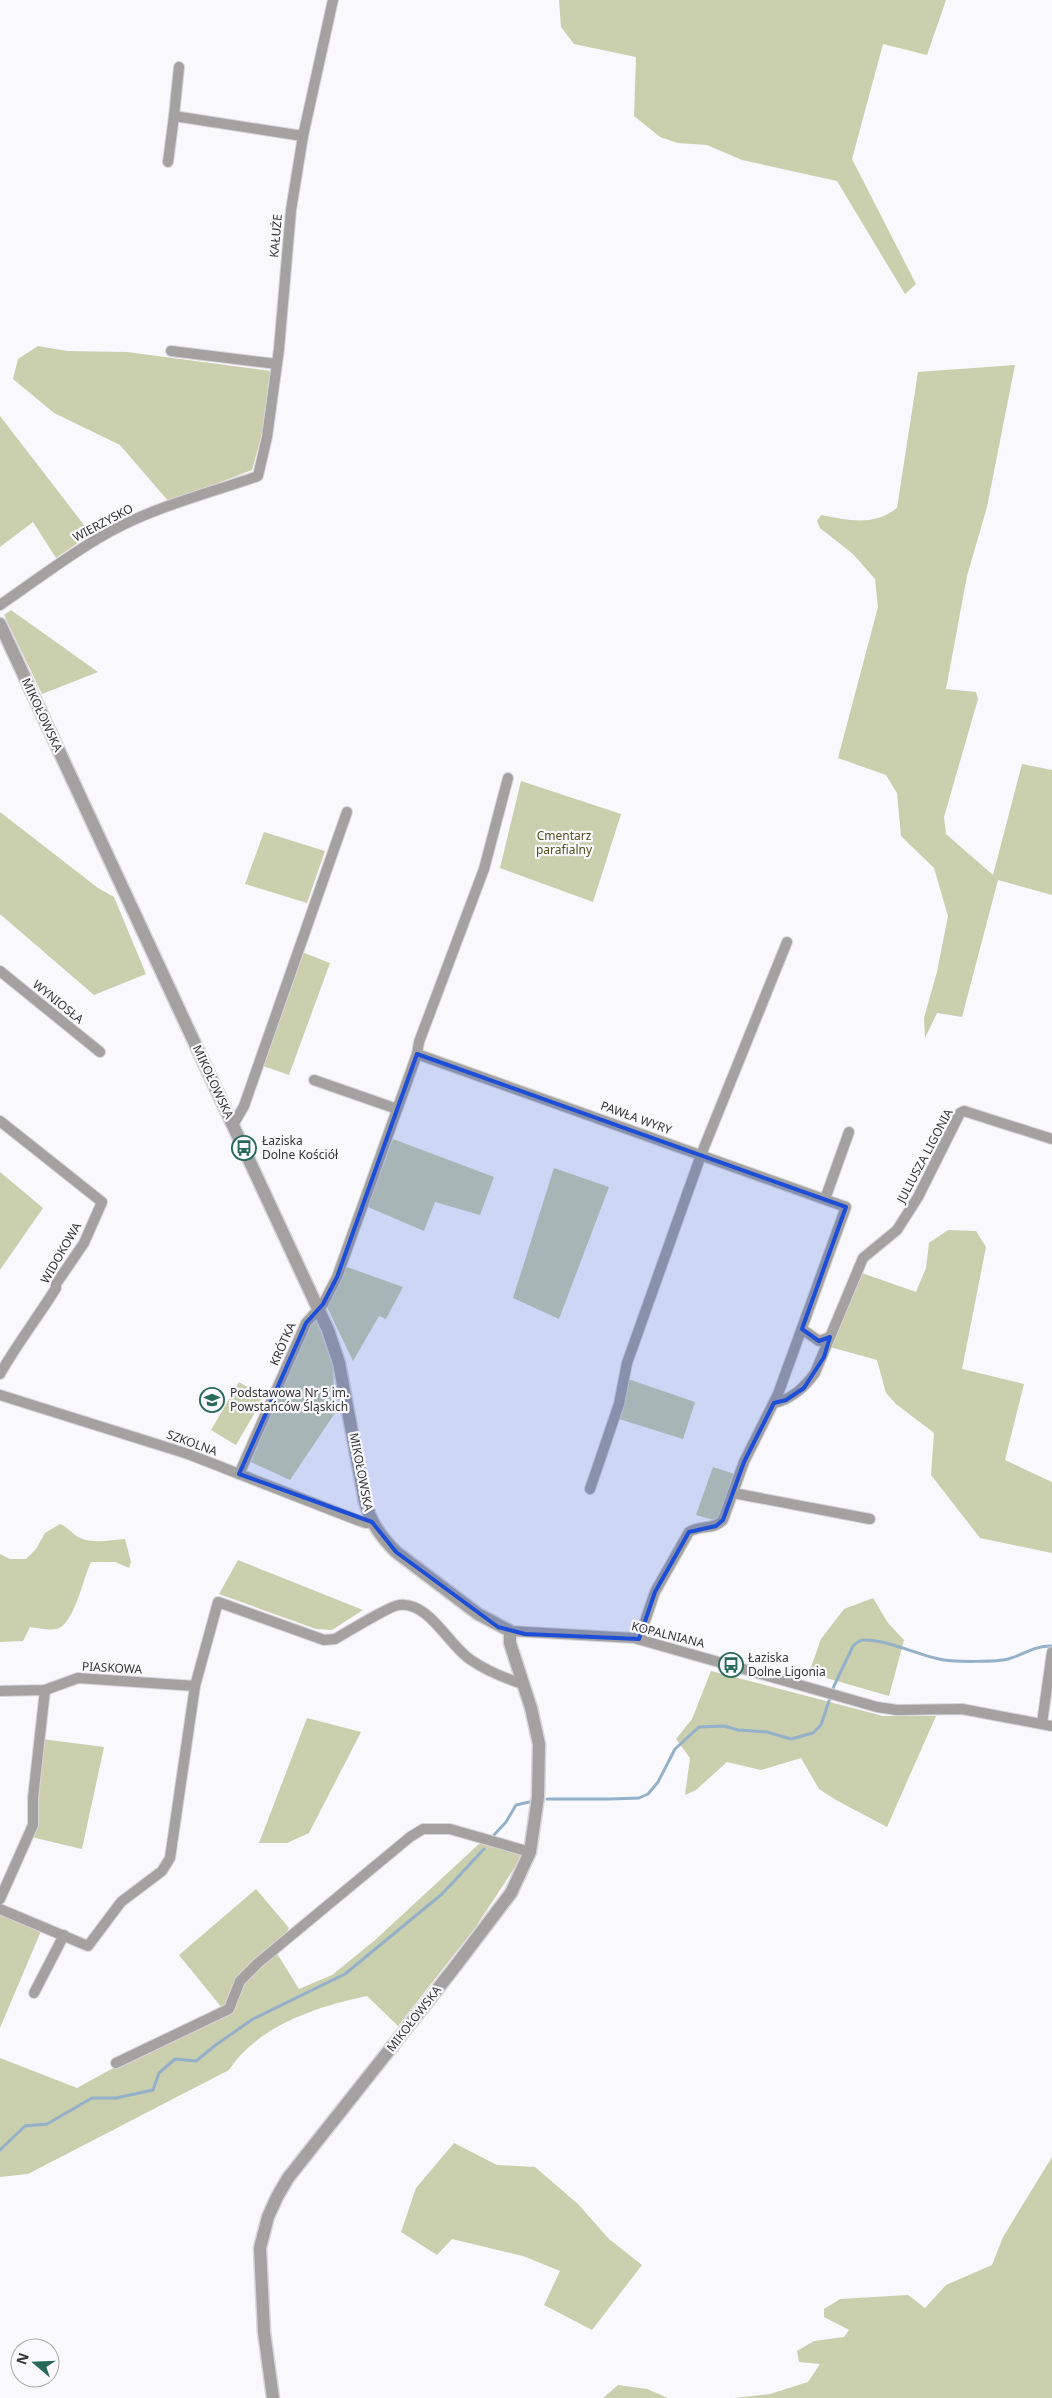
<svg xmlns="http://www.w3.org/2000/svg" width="1052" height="2398" viewBox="0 0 1052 2398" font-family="'Noto Sans',sans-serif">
<rect width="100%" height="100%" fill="#f9f8fd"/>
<!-- green -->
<g fill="#cacfae">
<path d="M 559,0 L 946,0 L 927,55 L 883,44 L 852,159 L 916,284 L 905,294 L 837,181 L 742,160 L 707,145 L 678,143 L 660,137 L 634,116 L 636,57 L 574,44 L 561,27 Z"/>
<path d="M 38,346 L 67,351 L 127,352 L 271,371 L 262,434 L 252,470 L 169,502 L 120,445 L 54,413 L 13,379 L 18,359 Z"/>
<path d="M 1015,365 L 987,507 L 967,576 L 946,689 L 976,692 L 978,699 L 944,817 L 946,834 L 993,875 L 1022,764 L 1052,770 L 1052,895 L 998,880 L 962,1017 L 937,1013 L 925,1038 L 924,1018 L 937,972 L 948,916 L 934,868 L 901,836 L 897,793 L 886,775 L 838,758 L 878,607 L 875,579 L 853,554 L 820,528 L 817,521 L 821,515 C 849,520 872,527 897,508 L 918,372 Z"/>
<path d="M 0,416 L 91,534 L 56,558 L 33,522 L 0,547 Z"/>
<path d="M 11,610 L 98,672 L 42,694 L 4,615 Z"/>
<path d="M 521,781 L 621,814 L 593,902 L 500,868 Z"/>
<path d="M 0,812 L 98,888 L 114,897 L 146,974 L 94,995 L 0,914 Z"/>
<path d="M 264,832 L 325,851 L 307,903 L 245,884 Z"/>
<path d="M 302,952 L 330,963 L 289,1075 L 263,1066 Z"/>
<path d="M 393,1139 L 494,1177 L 480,1215 L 435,1202 L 424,1231 L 368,1207 Z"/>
<path d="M 554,1168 L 609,1187 L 559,1319 L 513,1298 Z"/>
<path d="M 0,1172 L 43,1208 L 0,1270 Z"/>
<path d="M 948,1230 L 976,1231 L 986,1247 L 962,1369 L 1024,1384 L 1005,1460 L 1052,1482 L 1052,1553 L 980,1538 L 931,1475 L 934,1433 L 896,1404 L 886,1393 L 877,1360 L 830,1347 L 859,1272 L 916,1292 L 926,1268 L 929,1243 Z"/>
<path d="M 347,1267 L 403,1287 L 386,1319 L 379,1316 L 353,1361 L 327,1307 Z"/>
<path d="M 312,1320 L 318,1322 L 333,1366 L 335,1413 L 290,1480 L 251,1462 Z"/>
<path d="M 628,1379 L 695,1402 L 683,1439 L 619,1419 Z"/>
<path d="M 239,1382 L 264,1397 L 236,1445 L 211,1430 Z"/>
<path d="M 713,1467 L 735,1474 L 722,1516 L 717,1521 L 696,1515 Z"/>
<path d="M 60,1524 C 68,1527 73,1535 80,1538 C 93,1544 112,1540 125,1539 L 131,1562 L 129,1568 L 115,1562 L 91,1562 C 83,1579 76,1616 61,1627 C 54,1632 39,1628 30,1627 L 23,1641 L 0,1642 L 0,1554 L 10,1559 L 26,1559 L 36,1549 L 45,1533 Z"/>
<path d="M 238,1560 L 363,1610 L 332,1630 L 316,1629 L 219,1594 Z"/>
<path d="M 873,1598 L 888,1623 L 904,1640 L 889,1696 L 809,1673 L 821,1639 L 844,1609 Z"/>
<path d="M 711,1671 L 883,1716 L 936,1716 L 887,1827 L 836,1800 L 819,1789 L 801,1758 L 761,1770 L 727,1762 L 696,1790 L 685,1795 L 690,1758 L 676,1739 L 692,1719 Z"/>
<path d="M 307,1718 L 361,1732 L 309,1833 L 287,1843 L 259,1843 Z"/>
<path d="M 42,1739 L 104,1747 L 82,1849 L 31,1837 Z"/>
<path d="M 480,1843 L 523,1855 L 475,1928 L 398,2026 L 367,1996 C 316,2007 259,2025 229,2070 L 28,2174 L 0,2177 L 0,2058 L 77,2088 L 222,2008 L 179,1955 L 256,1889 L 289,1928 L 276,1952 L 299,1989 L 332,1975 L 374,1941 Z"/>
<path d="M 0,1915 L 41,1931 L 0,2028 Z"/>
<path d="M 454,2143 L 497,2165 L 535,2167 L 578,2204 L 609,2239 L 642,2265 L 592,2330 L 544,2305 L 560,2271 L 523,2256 L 452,2239 L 437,2255 L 401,2232 L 416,2188 Z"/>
<path d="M 1052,2157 L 1052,2398 L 734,2398 L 770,2394 L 808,2382 L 820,2364 L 799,2362 L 797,2351 L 814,2341 L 844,2337 L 849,2330 L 824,2317 L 824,2309 L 840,2299 L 908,2295 L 925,2308 L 946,2285 L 992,2265 L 1003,2237 Z"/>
<path d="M 618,2385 L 647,2389 L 668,2398 L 603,2398 Z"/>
</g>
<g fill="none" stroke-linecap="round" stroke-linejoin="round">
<!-- stream -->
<g stroke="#94b1c9" stroke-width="3">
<path d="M 547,1799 L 610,1799 L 639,1798 L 648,1794 L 658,1782 L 675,1749 L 699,1727 L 724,1726 L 738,1730 L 767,1732 L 791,1739 L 813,1733 L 821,1725 L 834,1686 L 853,1646 C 856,1643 858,1641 863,1640 C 887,1639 919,1656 944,1660 C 956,1662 997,1662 1008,1659 C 1023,1655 1036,1645 1052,1646"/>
<path d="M 494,1835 L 506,1822 L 516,1805 L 529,1802"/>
<path d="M 0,2150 L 25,2126 L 47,2124 L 92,2098 L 116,2098 L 153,2090 L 159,2073 L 175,2059 L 196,2061 L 217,2044 L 253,2019 L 345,1974 L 442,1894 L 484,1849"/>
</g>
<defs>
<g id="minor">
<path d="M 174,116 L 179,67"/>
<path d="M 168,162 L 174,116 L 303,136"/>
<path d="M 171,351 L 277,364"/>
<path d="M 0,605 C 37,580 72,552 111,531 C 157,506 210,493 258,476 L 267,437 L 279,349 L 291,210 L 303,136 L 333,0"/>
<path d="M 0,971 L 100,1052"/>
<path d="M 417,1054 L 846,1207 L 778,1394 L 744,1462 L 723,1520 C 714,1530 700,1525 689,1532 L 655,1592 L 639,1639"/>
<path d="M 314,1080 L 397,1109"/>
<path d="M 0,1121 L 102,1202 L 84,1243 L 56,1284 L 56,1288 C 38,1317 17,1344 0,1374"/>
<path d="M 233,1125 L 244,1106 L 347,812"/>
<path d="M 825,1199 L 849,1132"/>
<path d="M 802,1329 L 819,1341 L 830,1337"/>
<path d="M 0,1395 L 188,1454 L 357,1520 L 366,1523 L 372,1522"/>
<path d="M 774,1403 C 792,1399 804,1388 815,1373 L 863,1258 L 897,1230 L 918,1197 L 960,1113 L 964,1111 L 1052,1139"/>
<path d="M 239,1474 L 306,1323 L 323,1304 L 337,1277 L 417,1054 L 419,1042 L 484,869 L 508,778"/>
<path d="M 590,1489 L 619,1404 L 627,1363 L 701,1155 L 787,942"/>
<path d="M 733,1493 L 870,1519"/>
<path d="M 510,1631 L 634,1638 L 877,1707 L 897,1710 L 962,1709 L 1052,1726"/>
<path d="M 0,1691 L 45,1690 L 78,1678 L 195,1686"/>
<path d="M 1042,1723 L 1052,1652"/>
<path d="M 0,1899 L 33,1825 L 33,1798 L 45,1690"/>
<path d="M 0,1909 L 88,1946 L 121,1902 L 162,1871 L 170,1858 L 195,1686 L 218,1602 L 324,1640 L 335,1639 C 346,1633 391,1605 399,1605 C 429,1601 449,1646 471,1660 C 487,1671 504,1678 523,1684"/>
<path d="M 34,1993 L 64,1935"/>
<path d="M 116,2063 L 229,2009 L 240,1981 L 258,1963 L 410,1837 L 423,1829 L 450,1829 L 530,1852"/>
</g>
<path id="tertiary" d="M 0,624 L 328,1330 L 339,1363 L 365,1502 C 371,1523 381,1537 396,1552 L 478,1614 L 510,1631 L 510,1643 L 531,1708 L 539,1744 L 538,1797 L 530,1852 L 511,1893 L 451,1972 L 288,2178 L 277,2197 L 268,2217 L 260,2248 L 264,2332 L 273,2398"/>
</defs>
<!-- minor casing -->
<use href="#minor" stroke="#d6d5d9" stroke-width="12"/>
<!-- tertiary casing -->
<use href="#tertiary" stroke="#d6d5d9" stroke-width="15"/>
<!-- minor -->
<use href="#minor" stroke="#a4a1a1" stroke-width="10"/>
<!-- tertiary -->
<use href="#tertiary" stroke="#a4a1a1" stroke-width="12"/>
</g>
<!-- marked area -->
<path fill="#1d4ed8" fill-opacity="0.2" stroke="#1d4ed8" stroke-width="4" stroke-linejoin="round" d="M 417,1054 L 846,1207 L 802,1329 L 819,1341 L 830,1337 L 824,1357 L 804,1388 L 786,1400 L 774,1403 L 744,1462 L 723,1520 L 716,1526 L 689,1532 L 655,1592 L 639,1639 L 525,1634 L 498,1627 L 396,1552 L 372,1522 L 239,1474 L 306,1323 L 323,1304 L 337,1277 Z"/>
<!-- icons -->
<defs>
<symbol id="bus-ring" viewBox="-11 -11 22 22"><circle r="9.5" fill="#f9f8fd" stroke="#286958" stroke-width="1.5"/><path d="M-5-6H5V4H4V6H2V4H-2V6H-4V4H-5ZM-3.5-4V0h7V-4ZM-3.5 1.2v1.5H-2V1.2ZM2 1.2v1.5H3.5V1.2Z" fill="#286958"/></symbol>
<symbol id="school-ring" viewBox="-11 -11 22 22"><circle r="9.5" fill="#f9f8fd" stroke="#286958" stroke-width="1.5"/><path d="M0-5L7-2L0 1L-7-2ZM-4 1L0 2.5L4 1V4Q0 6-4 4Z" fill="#286958"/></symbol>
</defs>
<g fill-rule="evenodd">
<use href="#bus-ring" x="230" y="1134" width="28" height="28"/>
<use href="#school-ring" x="198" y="1386" width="28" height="28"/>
<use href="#bus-ring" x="717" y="1651" width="28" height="28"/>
</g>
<g text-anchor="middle" stroke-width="4.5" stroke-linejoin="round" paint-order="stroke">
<!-- street labels -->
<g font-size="12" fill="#353537" stroke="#f9f8fd">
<text transform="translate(276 236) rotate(-85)" y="4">KAŁUŻE</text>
<text transform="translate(103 523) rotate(-28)" y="4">WIERZYSKO</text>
<text transform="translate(42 715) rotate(65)" y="4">MIKOŁOWSKA</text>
<text transform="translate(58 1002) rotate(39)" y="4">WYNIOSŁA</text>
<text transform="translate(213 1082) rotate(65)" y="4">MIKOŁOWSKA</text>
<text transform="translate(636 1118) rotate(20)" y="4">PAWŁA WYRY</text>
<text transform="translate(925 1156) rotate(-62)" y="4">JULIUSZA LIGONIA</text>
<text transform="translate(61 1253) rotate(-60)" y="4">WIDOKOWA</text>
<text transform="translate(283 1344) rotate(-66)" y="4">KRÓTKA</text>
<text transform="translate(192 1443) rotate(20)" y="4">SZKOLNA</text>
<text transform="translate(361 1472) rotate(79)" y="4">MIKOŁOWSKA</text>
<text transform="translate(668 1635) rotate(14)" y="4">KOPALNIANA</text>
<text transform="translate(112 1668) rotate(3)" y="4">PIASKOWA</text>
<text transform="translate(414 2019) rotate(-52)" y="4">MIKOŁOWSKA</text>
</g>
<!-- park labels -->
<g font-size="12" fill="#4e521b" stroke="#f9f8fd">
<text x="564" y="840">Cmentarz<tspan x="564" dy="14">parafialny</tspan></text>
</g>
<!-- poi labels -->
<g font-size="12" fill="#353537" stroke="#f9f8fd" text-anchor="start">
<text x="262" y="1145">Łaziska<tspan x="262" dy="14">Dolne Kościół</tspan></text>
<text x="230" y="1397">Podstawowa Nr 5 im.<tspan x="230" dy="14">Powstańców Śląskich</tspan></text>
<text x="748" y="1662">Łaziska<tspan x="748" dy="14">Dolne Ligonia</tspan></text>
</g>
</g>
<!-- north arrow -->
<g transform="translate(35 2363) rotate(289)"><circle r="24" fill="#f9f8fd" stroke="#abaaae"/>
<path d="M0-4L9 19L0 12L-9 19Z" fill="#286958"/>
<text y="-8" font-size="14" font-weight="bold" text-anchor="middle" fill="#353537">N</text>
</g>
</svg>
